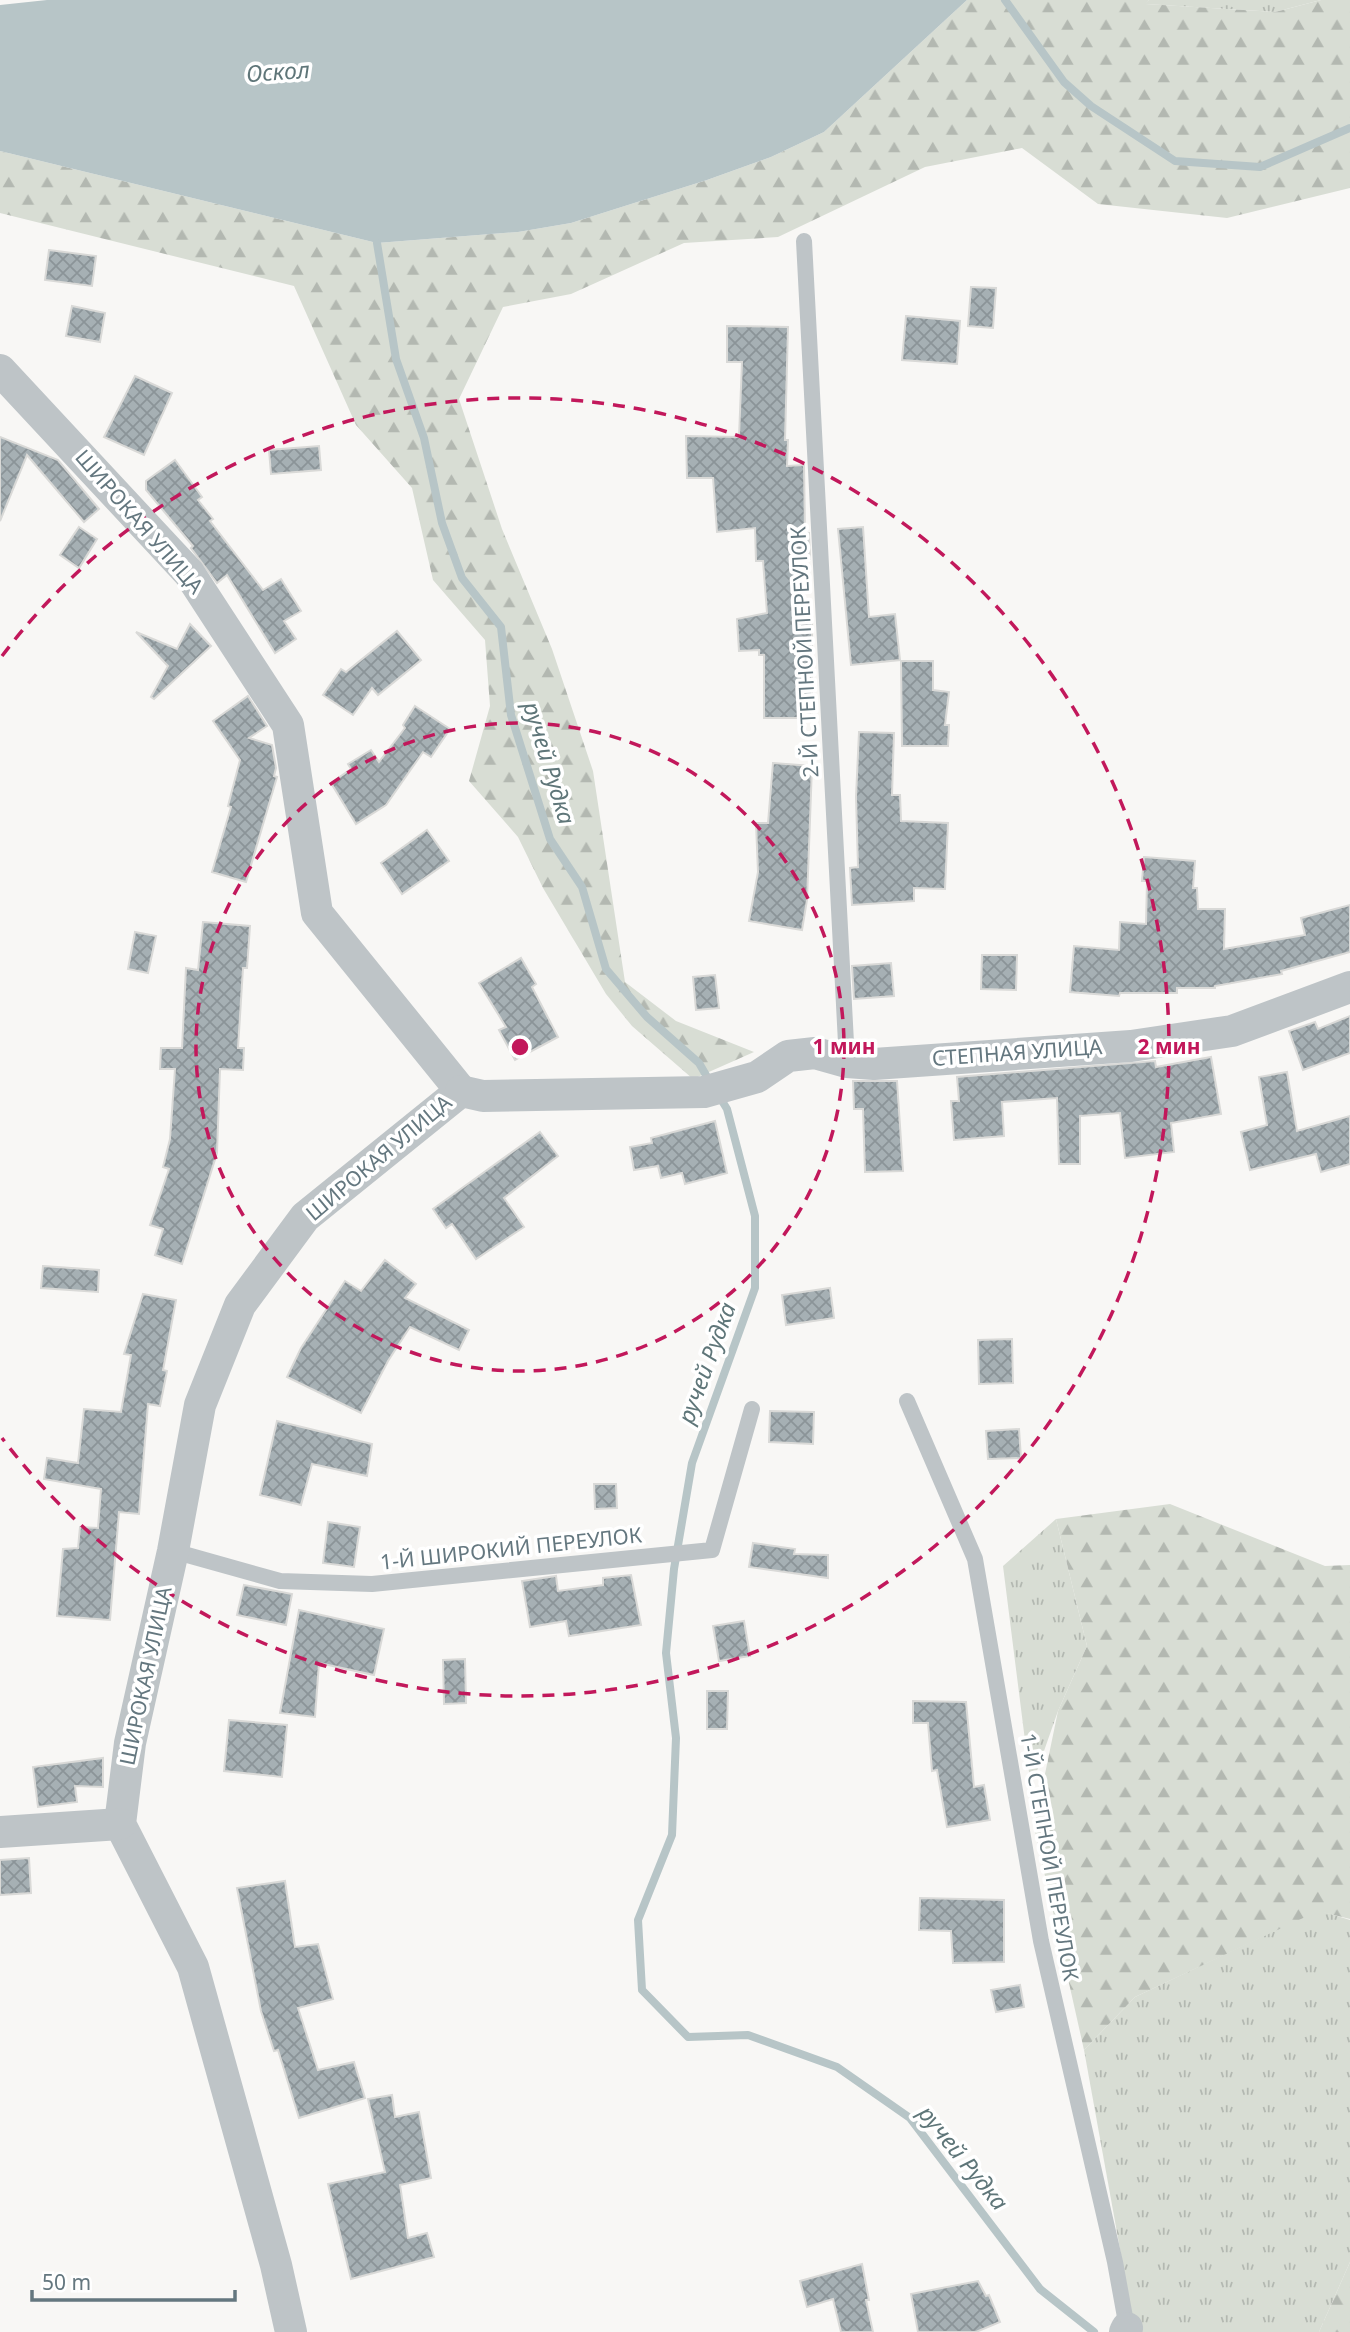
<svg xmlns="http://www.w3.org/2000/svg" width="1350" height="2332" viewBox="0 0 1350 2332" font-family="'Noto Sans',sans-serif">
<defs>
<pattern id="grass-tufts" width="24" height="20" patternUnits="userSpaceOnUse" patternTransform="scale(1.75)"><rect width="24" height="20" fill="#d8ddd4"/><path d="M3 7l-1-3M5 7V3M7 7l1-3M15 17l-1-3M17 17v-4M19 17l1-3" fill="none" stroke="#b3b8b1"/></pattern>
<pattern id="forest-firs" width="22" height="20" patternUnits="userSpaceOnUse" patternTransform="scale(1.75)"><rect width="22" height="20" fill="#d8ddd4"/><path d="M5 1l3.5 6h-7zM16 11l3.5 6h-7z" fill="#b3b8b1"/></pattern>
<pattern id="building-cross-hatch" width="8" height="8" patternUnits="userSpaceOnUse" patternTransform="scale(1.75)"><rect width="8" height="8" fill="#a6b0b4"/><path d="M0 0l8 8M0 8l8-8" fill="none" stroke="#8b9498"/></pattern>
</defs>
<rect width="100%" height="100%" fill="#f8f7f5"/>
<!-- grass -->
<g fill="url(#grass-tufts)">
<path d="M 1149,0 L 1321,0 L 1275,12 L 1145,4 Z"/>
<path d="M 1056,1519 L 1087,1646 L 1058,1711 L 1031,1788 L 1003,1566 Z"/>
<path d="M 1318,1910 L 1350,1920 L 1350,2262 L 1319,2332 L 1135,2332 L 1084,2050 L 1135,1997 Z"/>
</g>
<!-- forest -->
<g fill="url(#forest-firs)">
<path d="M 967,0 L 1149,0 L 1146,4 L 1275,12 L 1321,0 L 1350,0 L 1350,188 L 1227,218 L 1098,204 L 1022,148 L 925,167 L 778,237 L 684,243 L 571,294 L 503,307 L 459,399 L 502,529 L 552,649 L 593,771 L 625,982 L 676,1021 L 754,1052 L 693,1079 L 632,1026 L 606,994 L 543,888 L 518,837 L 469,781 L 490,706 L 485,640 L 433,580 L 412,488 L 356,425 L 294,286 L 0,213 L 0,151 L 377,243 L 518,232 L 571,223 L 707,180 L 771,157 L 824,132 Z"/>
<path d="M 1170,1504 L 1325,1566 L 1350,1565 L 1350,1919 L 1318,1911 L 1135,1997 L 1084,2050 L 1034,1827 L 1058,1711 L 1087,1646 L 1056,1519 Z"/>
<path d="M 1350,2262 L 1350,2332 L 1319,2332 Z"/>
</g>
<!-- water -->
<path fill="#b7c5c7" d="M 47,0 L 967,0 L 824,132 L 771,157 L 707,180 L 571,223 L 518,232 L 377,243 L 0,151 L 0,5 Z"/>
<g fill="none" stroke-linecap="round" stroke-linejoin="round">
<!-- stream -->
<g stroke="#b7c5c7" stroke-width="8">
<path d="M 1005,0 L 1064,82 L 1091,106 L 1175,161 L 1260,167 L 1350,128"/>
<path d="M 377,243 L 396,359 L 424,438 L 442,523 L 462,578 L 501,627 L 511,715 L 550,839 L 582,887 L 606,969 L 647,1017 L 699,1063 L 710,1082"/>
<path d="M 719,1096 L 727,1109 L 755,1216 L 755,1288 L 692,1463 L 674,1569 L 666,1653 L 676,1738 L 672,1835 L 638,1920 L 642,1990 L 688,2037 L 748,2035 L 837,2067 L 910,2118 L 1040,2289 L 1094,2332"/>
</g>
</g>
<!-- building -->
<g fill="url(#building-cross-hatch)" stroke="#d9d9d7" stroke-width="2">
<path d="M 49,250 L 96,256 L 92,286 L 45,280 Z"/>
<path d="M 971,287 L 996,288 L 993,328 L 968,326 Z"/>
<path d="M 72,306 L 105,313 L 100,342 L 66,336 Z"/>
<path d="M 906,316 L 960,321 L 957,364 L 902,360 Z"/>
<path d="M 727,326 L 788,327 L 785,440 L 788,440 L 787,466 L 804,465 L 805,533 L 809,533 L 810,559 L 795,559 L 799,612 L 812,611 L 812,718 L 764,718 L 764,655 L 759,655 L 759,650 L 739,651 L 737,619 L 767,613 L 763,561 L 756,561 L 755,528 L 717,532 L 713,478 L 687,478 L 686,436 L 739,437 L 742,362 L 727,362 Z"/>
<path d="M 135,376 L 172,393 L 144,455 L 104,437 Z"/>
<path d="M 0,437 L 58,460 L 99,509 L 84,522 L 27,455 L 0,521 Z"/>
<path d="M 319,446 L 321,470 L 271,474 L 269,450 Z"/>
<path d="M 175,460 L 202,497 L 198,500 L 213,519 L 210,521 L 263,590 L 281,579 L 301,611 L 284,621 L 296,639 L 275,653 L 227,575 L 217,583 L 191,548 L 193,546 L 146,490 L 146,481 Z"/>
<path d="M 79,527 L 97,539 L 79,568 L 60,555 Z"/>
<path d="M 863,527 L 869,617 L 895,614 L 900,660 L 851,665 L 838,529 Z"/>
<path d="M 190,624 L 211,646 L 154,699 L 151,697 L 168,666 L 136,632 L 177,649 Z"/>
<path d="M 397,631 L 421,660 L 378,695 L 372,688 L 353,715 L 323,695 L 341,669 L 346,672 Z"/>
<path d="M 901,661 L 933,661 L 933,690 L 949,692 L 945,725 L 949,725 L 948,746 L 902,746 Z"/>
<path d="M 248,696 L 267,726 L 249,738 L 272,745 L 276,768 L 274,776 L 277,777 L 246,882 L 212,872 L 231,807 L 228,806 L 240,760 L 213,721 Z"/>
<path d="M 415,706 L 450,729 L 431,757 L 423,752 L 386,805 L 356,824 L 331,783 L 351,769 L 348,764 L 371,750 L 379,762 L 405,728 L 403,725 Z"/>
<path d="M 859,732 L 894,733 L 892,795 L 900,795 L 901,821 L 948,823 L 945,889 L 914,888 L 914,901 L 852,905 L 850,868 L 858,867 L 856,797 Z"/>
<path d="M 773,763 L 812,766 L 807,900 L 802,930 L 749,921 L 758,872 L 756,823 L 768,823 Z"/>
<path d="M 427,830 L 449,861 L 402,894 L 381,863 Z"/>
<path d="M 1144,857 L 1195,861 L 1193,888 L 1197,888 L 1198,909 L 1225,909 L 1224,949 L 1305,935 L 1301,918 L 1350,905 L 1350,952 L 1281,971 L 1282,974 L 1215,986 L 1215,988 L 1177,988 L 1177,993 L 1120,993 L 1119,996 L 1070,992 L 1074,946 L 1119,950 L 1120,922 L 1146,924 L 1147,881 L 1142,881 Z"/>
<path d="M 203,922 L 250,926 L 247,968 L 243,968 L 238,1048 L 244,1048 L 243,1070 L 220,1069 L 217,1153 L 182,1264 L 155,1255 L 163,1229 L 150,1225 L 169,1169 L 163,1167 L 170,1139 L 175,1069 L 160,1069 L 161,1048 L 182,1048 L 186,968 L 198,970 Z"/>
<path d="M 135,932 L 156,936 L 148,973 L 128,969 Z"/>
<path d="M 982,955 L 1017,955 L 1016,990 L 981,989 Z"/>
<path d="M 521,958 L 536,984 L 532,987 L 558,1037 L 515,1060 L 499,1030 L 506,1027 L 479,983 Z"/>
<path d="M 891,963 L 894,996 L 854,999 L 852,966 Z"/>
<path d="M 715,975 L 719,1008 L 696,1010 L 693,977 Z"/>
<path d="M 1350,1016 L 1350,1053 L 1303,1070 L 1289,1031 L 1315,1022 L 1318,1029 Z"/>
<path d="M 1211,1057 L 1221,1114 L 1171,1123 L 1174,1152 L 1125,1158 L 1120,1113 L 1080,1116 L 1080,1164 L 1059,1164 L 1057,1098 L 1002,1102 L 1004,1136 L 954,1140 L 951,1101 L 959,1101 L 957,1077 L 1155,1061 L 1156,1067 Z"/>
<path d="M 1287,1072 L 1297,1131 L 1350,1116 L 1350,1164 L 1321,1172 L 1316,1154 L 1250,1170 L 1241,1132 L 1267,1125 L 1259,1077 Z"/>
<path d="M 853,1081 L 897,1081 L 903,1171 L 865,1172 L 863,1109 L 854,1109 Z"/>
<path d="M 715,1121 L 727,1173 L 685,1184 L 682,1173 L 661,1178 L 658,1166 L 634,1170 L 630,1147 L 652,1143 L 651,1138 Z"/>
<path d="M 540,1132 L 558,1156 L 504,1198 L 524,1227 L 476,1259 L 452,1224 L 446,1228 L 433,1209 Z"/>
<path d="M 385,1260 L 416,1284 L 405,1298 L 469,1330 L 459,1350 L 410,1327 L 388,1361 L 361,1413 L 287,1377 L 301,1348 L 345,1281 L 361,1291 Z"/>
<path d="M 43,1266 L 99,1270 L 98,1292 L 41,1288 Z"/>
<path d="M 830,1288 L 834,1318 L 786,1325 L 782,1295 Z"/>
<path d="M 143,1294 L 176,1300 L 163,1370 L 167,1371 L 160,1406 L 148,1404 L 139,1514 L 119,1512 L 110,1620 L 57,1616 L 63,1549 L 78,1548 L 80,1527 L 98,1528 L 101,1489 L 44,1479 L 47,1458 L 78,1463 L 84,1409 L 121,1412 L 131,1355 L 124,1354 Z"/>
<path d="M 1012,1339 L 1013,1383 L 979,1384 L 978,1340 Z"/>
<path d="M 770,1411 L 814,1412 L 813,1444 L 769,1442 Z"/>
<path d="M 277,1421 L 372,1444 L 367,1476 L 312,1464 L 301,1505 L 260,1495 Z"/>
<path d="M 1019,1429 L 1021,1458 L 988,1459 L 986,1431 Z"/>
<path d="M 594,1484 L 616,1484 L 617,1508 L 595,1509 Z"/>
<path d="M 328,1522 L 360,1527 L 354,1567 L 323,1563 Z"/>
<path d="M 753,1543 L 795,1549 L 794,1554 L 828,1555 L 828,1578 L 749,1567 Z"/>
<path d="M 631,1575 L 641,1625 L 569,1636 L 566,1621 L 530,1627 L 522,1581 L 556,1576 L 558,1591 L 603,1585 L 603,1578 Z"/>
<path d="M 244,1585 L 292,1594 L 286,1625 L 237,1615 Z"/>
<path d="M 299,1610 L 384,1629 L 374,1675 L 319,1663 L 315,1717 L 280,1713 Z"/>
<path d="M 744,1621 L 750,1656 L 719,1661 L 713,1626 Z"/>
<path d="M 465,1659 L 466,1703 L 444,1704 L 443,1660 Z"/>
<path d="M 707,1691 L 728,1691 L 727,1729 L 707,1729 Z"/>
<path d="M 913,1701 L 966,1702 L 974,1787 L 984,1785 L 990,1820 L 947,1827 L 937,1770 L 932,1771 L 928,1723 L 913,1723 Z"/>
<path d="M 229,1720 L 287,1725 L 282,1777 L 224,1771 Z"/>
<path d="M 103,1758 L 103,1787 L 75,1786 L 77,1802 L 38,1807 L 33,1767 Z"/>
<path d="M 29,1858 L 31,1893 L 0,1895 L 0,1860 Z"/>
<path d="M 285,1881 L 295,1947 L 318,1944 L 333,1999 L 298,2008 L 318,2070 L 354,2062 L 365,2098 L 299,2118 L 278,2050 L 274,2051 L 261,2011 L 237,1888 Z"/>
<path d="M 920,1898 L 1004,1900 L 1004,1962 L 953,1963 L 951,1931 L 919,1930 Z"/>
<path d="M 1020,1985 L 1024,2007 L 996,2012 L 991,1990 Z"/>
<path d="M 392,2095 L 395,2117 L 419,2112 L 431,2178 L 400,2185 L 408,2238 L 427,2233 L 434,2257 L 351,2279 L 328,2184 L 385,2172 L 368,2099 Z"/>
<path d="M 862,2264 L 869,2300 L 866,2300 L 873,2332 L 841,2332 L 833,2299 L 807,2307 L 800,2281 Z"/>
<path d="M 978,2281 L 986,2296 L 989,2295 L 1000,2322 L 976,2332 L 918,2332 L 911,2294 Z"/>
</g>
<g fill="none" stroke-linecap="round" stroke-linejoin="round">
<!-- lane -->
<g stroke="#bec4c7" stroke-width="16">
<path d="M 804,241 L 847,1062"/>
<path d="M 907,1401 L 975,1559 L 1041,1941 L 1115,2262 L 1127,2328"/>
<path d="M 173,1551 L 280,1581 L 372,1584 L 712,1550 L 752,1409"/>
</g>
<!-- street -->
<g stroke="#bec4c7" stroke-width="32">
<path d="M 0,370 L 189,573 L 288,725 L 317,913 L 461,1091 L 305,1217 L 240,1305 L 200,1405 L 173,1551 L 130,1743 L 120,1824 L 193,1967 L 276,2265 L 291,2332"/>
<path d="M 461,1091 L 483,1096 L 704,1092 L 757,1077 L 788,1056 L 815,1053 L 847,1062 L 874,1064 L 1131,1046 L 1232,1031 L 1350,987"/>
<path d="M 0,1832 L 120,1824"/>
<path d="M 1125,2332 L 1127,2328"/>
</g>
</g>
<!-- distance rings -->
<g fill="none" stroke="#c2185b" stroke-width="3.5" stroke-dasharray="12 9">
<circle cx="520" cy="1047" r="324"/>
<path d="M2 656A649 649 0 1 1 2 1438"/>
</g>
<g text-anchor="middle" stroke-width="7" stroke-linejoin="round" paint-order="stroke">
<!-- street labels -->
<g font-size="21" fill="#64777f" stroke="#fff">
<text transform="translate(139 522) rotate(49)" y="7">ШИРОКАЯ УЛИЦА</text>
<text transform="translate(805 652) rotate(-93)" y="7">2-Й СТЕПНОЙ ПЕРЕУЛОК</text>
<text transform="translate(1017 1053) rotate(-4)" y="7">СТЕПНАЯ УЛИЦА</text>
<text transform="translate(379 1158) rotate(-40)" y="7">ШИРОКАЯ УЛИЦА</text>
<text transform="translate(511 1549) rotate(-6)" y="7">1-Й ШИРОКИЙ ПЕРЕУЛОК</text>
<text transform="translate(146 1676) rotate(-78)" y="7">ШИРОКАЯ УЛИЦА</text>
<text transform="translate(1049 1857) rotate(80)" y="7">1-Й СТЕПНОЙ ПЕРЕУЛОК</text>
</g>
<!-- water labels -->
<g font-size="23" font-style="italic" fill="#5f7679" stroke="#fff">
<text transform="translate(278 72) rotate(-4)" y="8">Оскол</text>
<text transform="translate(549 763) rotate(73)" y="8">ручей Рудка</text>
<text transform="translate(707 1363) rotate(-70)" y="8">ручей Рудка</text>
<text transform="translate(963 2158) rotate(51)" y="8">ручей Рудка</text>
</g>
</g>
<circle cx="520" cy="1047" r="10" fill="#c2185b" stroke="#fff" stroke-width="3.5"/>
<g font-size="21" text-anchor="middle" font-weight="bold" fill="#c2185b" stroke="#fff" stroke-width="7" stroke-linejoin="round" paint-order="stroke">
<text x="844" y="1054">1 мин</text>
<text x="1169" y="1054">2 мин</text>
</g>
<!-- scale -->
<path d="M32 2290v10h203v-10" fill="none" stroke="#64777f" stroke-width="3.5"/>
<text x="42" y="2290" font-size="21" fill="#64777f" stroke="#ffffff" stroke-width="5" paint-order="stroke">50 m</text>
</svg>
